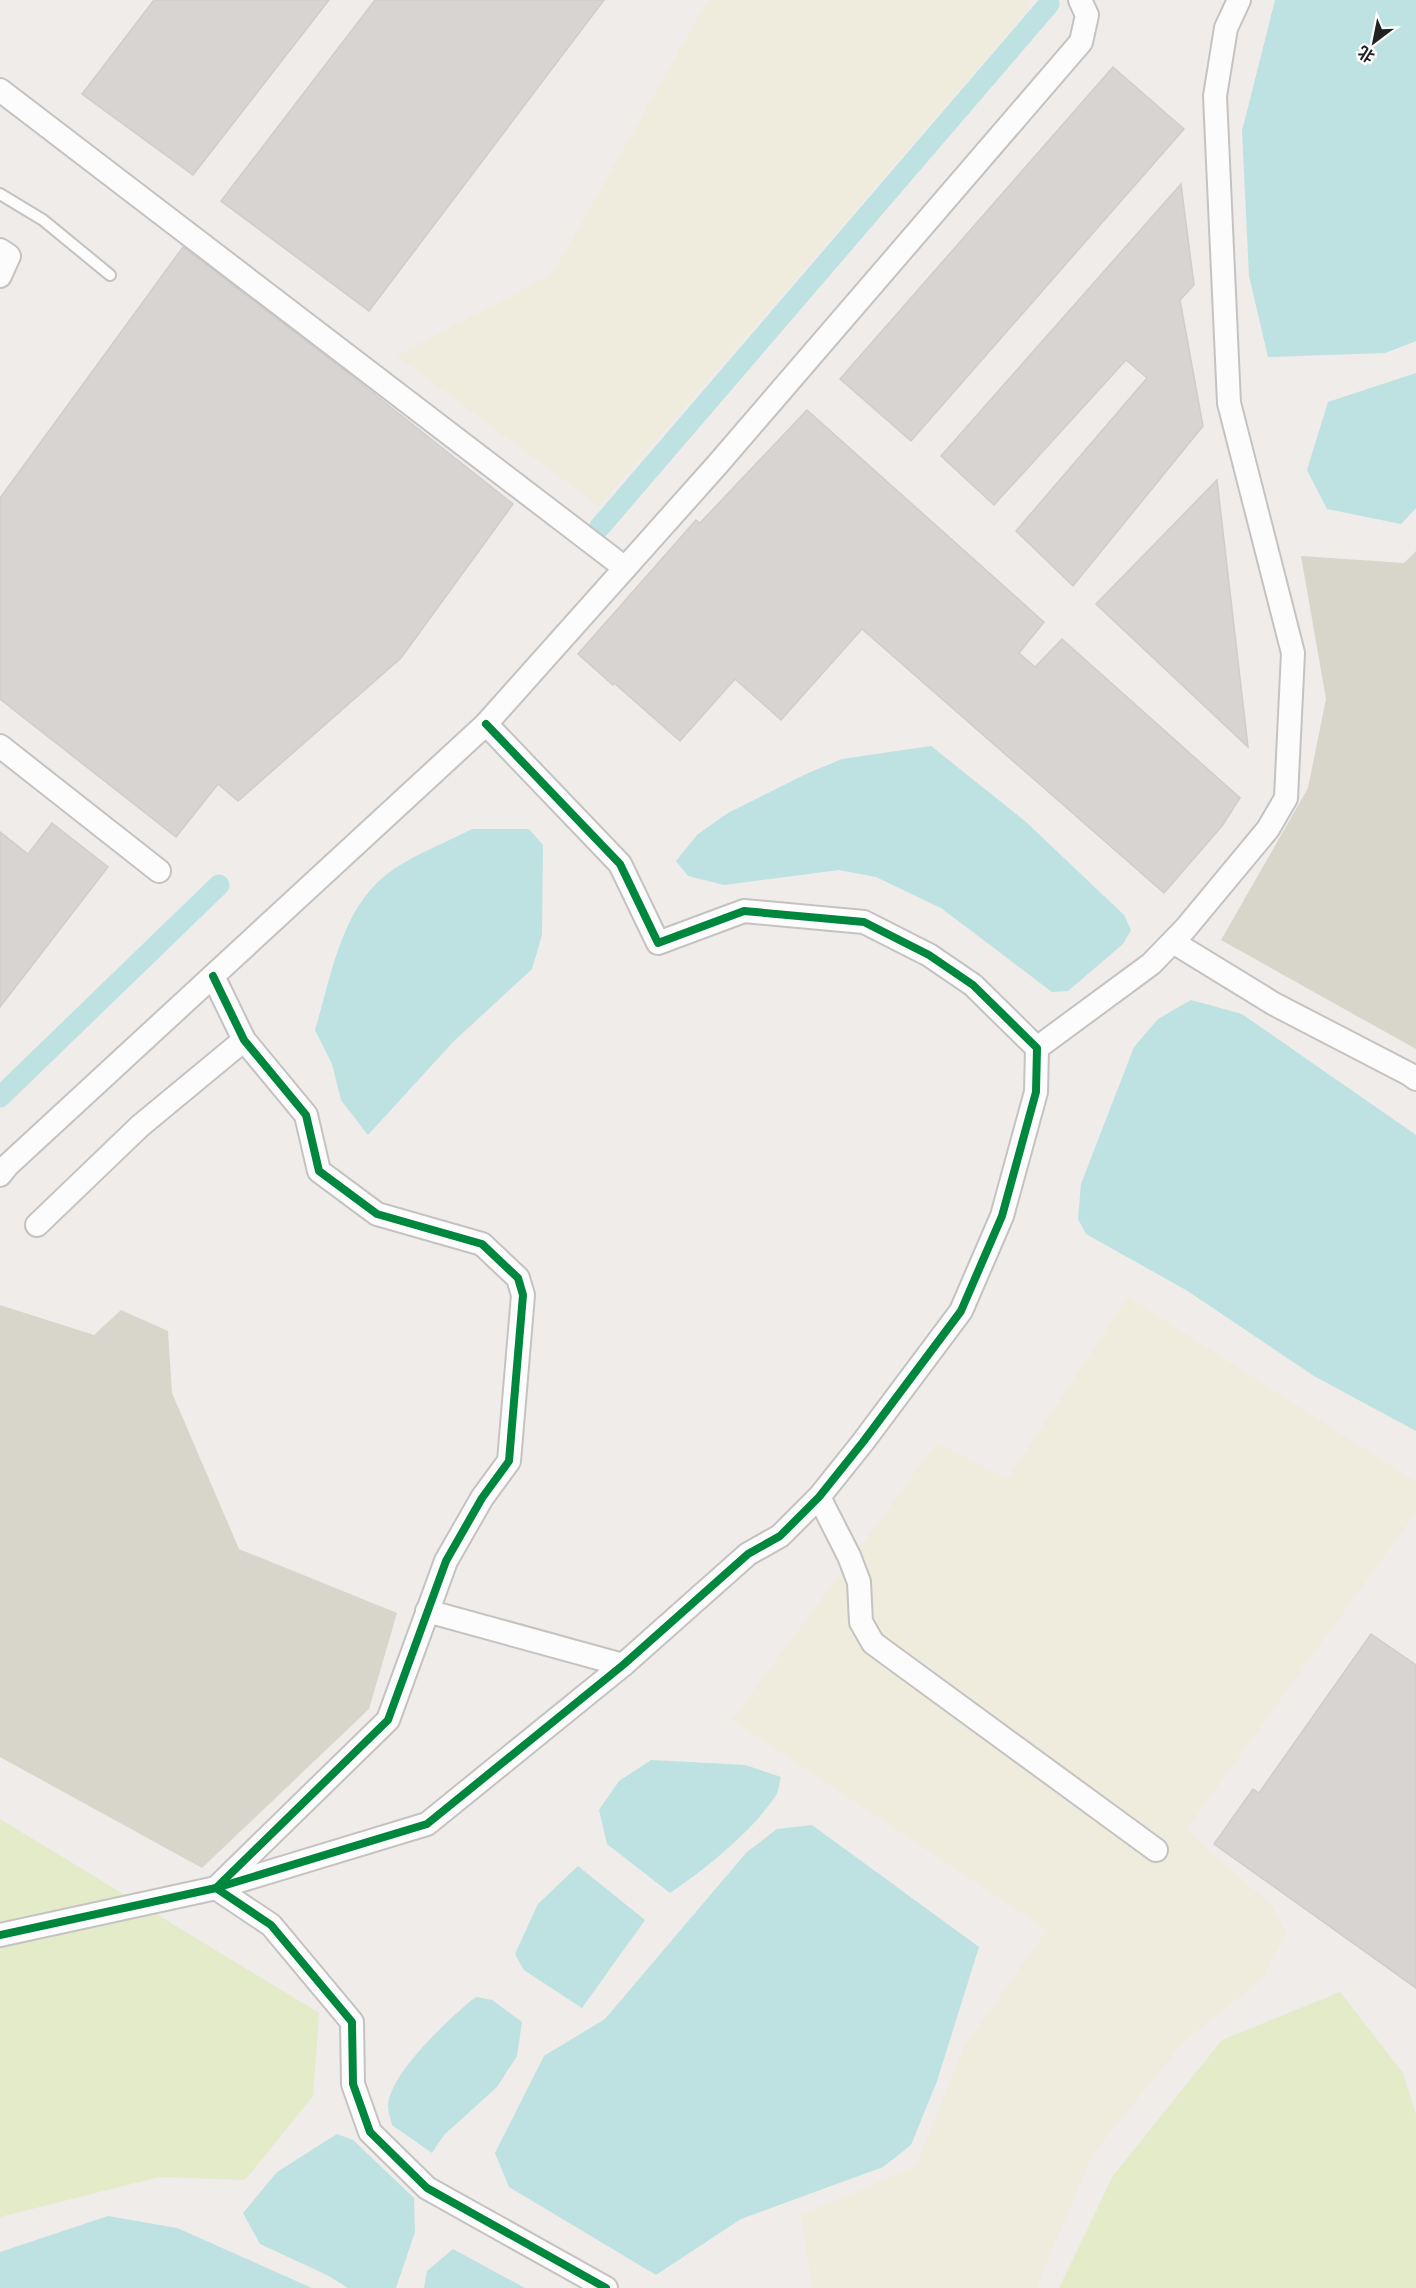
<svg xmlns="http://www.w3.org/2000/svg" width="1416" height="2288" viewBox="0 0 1416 2288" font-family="Figtree,'Noto Sans SC',sans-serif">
<rect width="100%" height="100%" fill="#efece9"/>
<!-- construction -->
<g fill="#d8d5cb">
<path d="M 1416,551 L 1416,1049 L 1221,940 L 1308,788 L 1326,699 L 1301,556 L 1404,563 Z"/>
<path d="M 0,1305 L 94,1335 L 121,1310 L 168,1331 L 172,1393 L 239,1549 L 397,1613 L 369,1709 L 202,1868 L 0,1757 Z"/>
</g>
<!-- farmland -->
<g fill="#efebdd">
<path d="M 708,0 L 1026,0 L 1029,9 L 599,506 L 397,356 L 553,273 Z"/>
<path d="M 1128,1297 L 1416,1482 L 1416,1512 L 1186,1830 L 1272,1906 L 1286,1933 L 1263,1978 L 1182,2043 L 1092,2155 L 1036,2288 L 812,2287 L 801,2215 L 916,2166 L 964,2047 L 1047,1930 L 732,1720 L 937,1443 L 1008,1479 Z"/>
</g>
<!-- grass -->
<g fill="#e3ebc9">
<path d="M 0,1819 L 319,2013 L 313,2096 L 245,2180 L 159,2177 L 0,2217 Z"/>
<path d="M 1340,1992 L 1403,2073 L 1416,2115 L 1416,2288 L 1059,2288 L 1113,2176 L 1222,2040 Z"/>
</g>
<!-- water -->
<g fill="#bde2e1">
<path d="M 1275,0 L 1416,0 L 1416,341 L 1385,353 L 1268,357 L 1249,276 L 1242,131 Z"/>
<path d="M 1416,373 L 1416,508 L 1401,524 L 1327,509 L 1307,470 L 1328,402 Z"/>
<path d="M 931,746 L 1026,822 L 1124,915 L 1131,930 L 1123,944 L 1068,991 L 1052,992 L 941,908 L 876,877 L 839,870 L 724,885 L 688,876 L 676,861 L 697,835 L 728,813 L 806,774 L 842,759 Z"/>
<path d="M 472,829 L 529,829 L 543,845 L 542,935 L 532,969 L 453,1042 L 368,1135 L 341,1100 L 332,1064 L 315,1030 C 332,974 342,903 394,869 C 418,853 447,842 472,829 Z"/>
<path d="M 1191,1000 L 1242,1014 L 1416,1135 L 1416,1431 L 1314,1376 L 1186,1290 L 1086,1234 L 1078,1219 L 1081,1184 L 1134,1047 L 1158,1019 Z"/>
<path d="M 651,1760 L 745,1765 L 781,1777 C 779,1783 779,1790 776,1795 C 754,1830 704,1870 670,1893 L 607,1844 L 599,1810 L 619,1781 Z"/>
<path d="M 812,1825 L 979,1947 L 937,2081 L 911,2145 L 883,2167 L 741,2219 L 656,2275 L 509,2187 L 495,2153 L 544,2056 L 605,2019 L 746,1853 L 777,1829 Z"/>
<path d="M 578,1866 L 645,1920 L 582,2008 L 524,1970 L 515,1954 L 538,1904 Z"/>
<path d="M 476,1997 L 492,2000 L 522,2022 L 517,2056 L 497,2087 L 444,2135 L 432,2153 L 392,2125 C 391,2119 388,2112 388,2106 C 389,2074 451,2016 476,1997 Z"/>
<path d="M 337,2134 L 353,2140 L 414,2198 L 415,2232 L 396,2288 L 348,2288 L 327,2275 L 260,2244 L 243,2213 L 277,2172 Z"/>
<path d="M 108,2216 L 177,2228 L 312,2288 L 0,2288 L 0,2252 Z"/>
<path d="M 453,2249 L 525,2288 L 424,2288 L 427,2271 Z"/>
</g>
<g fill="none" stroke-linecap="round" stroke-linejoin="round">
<!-- canal -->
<g stroke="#bde2e1" stroke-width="21">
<path d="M 599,528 L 1049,4"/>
<path d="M 0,1097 L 219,885"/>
</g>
</g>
<!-- building -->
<g fill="#d7d4d2" stroke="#d2cdca" stroke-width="1.5">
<path d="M 154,0 L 329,0 L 193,175 L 82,94 Z"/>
<path d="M 375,0 L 604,0 L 369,311 L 221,201 Z"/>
<path d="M 1113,67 L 1184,129 L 911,441 L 840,379 Z"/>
<path d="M 1181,184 L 1194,285 L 1180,300 L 1203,426 L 1073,586 L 1016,531 L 1147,378 L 1126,360 L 994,505 L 941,456 Z"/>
<path d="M 183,247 L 340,367 L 513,504 L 401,658 L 238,801 L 218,784 L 176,837 L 0,699 L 0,498 Z"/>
<path d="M 807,410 L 1044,622 L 1019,653 L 1035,667 L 1062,639 L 1240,798 L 1222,826 L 1164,893 L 862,629 L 781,720 L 735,679 L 680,741 L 614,683 L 613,685 L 578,654 L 696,520 L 700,523 Z"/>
<path d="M 1217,480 L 1248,747 L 1096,604 Z"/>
<path d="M 52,823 L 108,867 L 0,1007 L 0,832 L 28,854 Z"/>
<path d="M 1371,1634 L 1416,1665 L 1416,1988 L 1214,1844 L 1253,1789 L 1259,1793 Z"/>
</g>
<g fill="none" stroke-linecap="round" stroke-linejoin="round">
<defs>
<path id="service" d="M 0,194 L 43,220 L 110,275"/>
<g id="minor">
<path d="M 0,90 L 625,568"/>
<path d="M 0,250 L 9,256 L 0,276"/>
<path d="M 0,746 L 159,871"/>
<path d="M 1173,942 L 1274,1004 L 1409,1074 L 1416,1079"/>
<path d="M 213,976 L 244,1040 L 306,1115 L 319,1171 L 377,1214 L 482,1244 L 518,1278 L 523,1295 L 509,1461 L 482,1498 L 446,1561 L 388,1720 L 216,1888 L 271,1925 L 352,2022 L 353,2084 L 370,2132 L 427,2188 L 606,2288"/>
<path d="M 1037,1048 L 1151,964 L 1185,929 L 1268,829 L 1286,798 L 1293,653 L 1229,403 L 1215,96 L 1226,28 L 1239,0"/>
<path d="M 0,1175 L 8,1165 L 486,724 L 717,465 L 1081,42 L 1087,15 L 1080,0"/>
<path d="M 37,1225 L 140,1126 L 244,1040"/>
<path d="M 819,1497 L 849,1556 L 859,1582 L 861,1622 L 873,1643 L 1156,1850"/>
<path d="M 427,1611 L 623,1665"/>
<path d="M 0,1935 L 216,1888 L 427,1824 L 623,1665 L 748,1554 L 780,1536 L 819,1497 L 863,1442 L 961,1311 L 1002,1216 L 1036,1092 L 1037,1048 L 973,985 L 929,955 L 864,922 L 744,911 L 658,943 L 620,864 L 486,724"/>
</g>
</defs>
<!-- service casing -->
<use href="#service" stroke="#c5c3c2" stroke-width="14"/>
<!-- minor casing -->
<use href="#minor" stroke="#c5c3c2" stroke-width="26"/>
<!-- service -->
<use href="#service" stroke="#fdfcfc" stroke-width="10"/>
<!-- minor -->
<use href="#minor" stroke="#fdfcfc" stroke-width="22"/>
<defs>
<g id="cycleway">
<path d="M 213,976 L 244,1040 L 306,1115 L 319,1171 L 377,1214 L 482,1244 L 518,1278 L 523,1295 L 509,1461 L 482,1498 L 446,1561 L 388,1720 L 216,1888 L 271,1925 L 352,2022 L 353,2084 L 370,2132 L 427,2188 L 606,2288"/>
<path d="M 0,1935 L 216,1888 L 427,1824 L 623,1665 L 748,1554 L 780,1536 L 819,1497 L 863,1442 L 961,1311 L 1002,1216 L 1036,1092 L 1037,1048 L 973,985 L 929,955 L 864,922 L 744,911 L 658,943 L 620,864 L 486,724"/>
</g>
</defs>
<!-- cycleway casing -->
<use href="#cycleway" stroke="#fff" stroke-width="11"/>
<!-- cycleway -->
<use href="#cycleway" stroke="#00873e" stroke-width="8"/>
</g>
<!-- north arrow -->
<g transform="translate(1374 42) rotate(212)" stroke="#ffffff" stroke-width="4.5" paint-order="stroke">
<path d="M0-4.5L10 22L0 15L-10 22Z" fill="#212121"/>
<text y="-9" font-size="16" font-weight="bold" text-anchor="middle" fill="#212121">北</text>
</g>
</svg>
